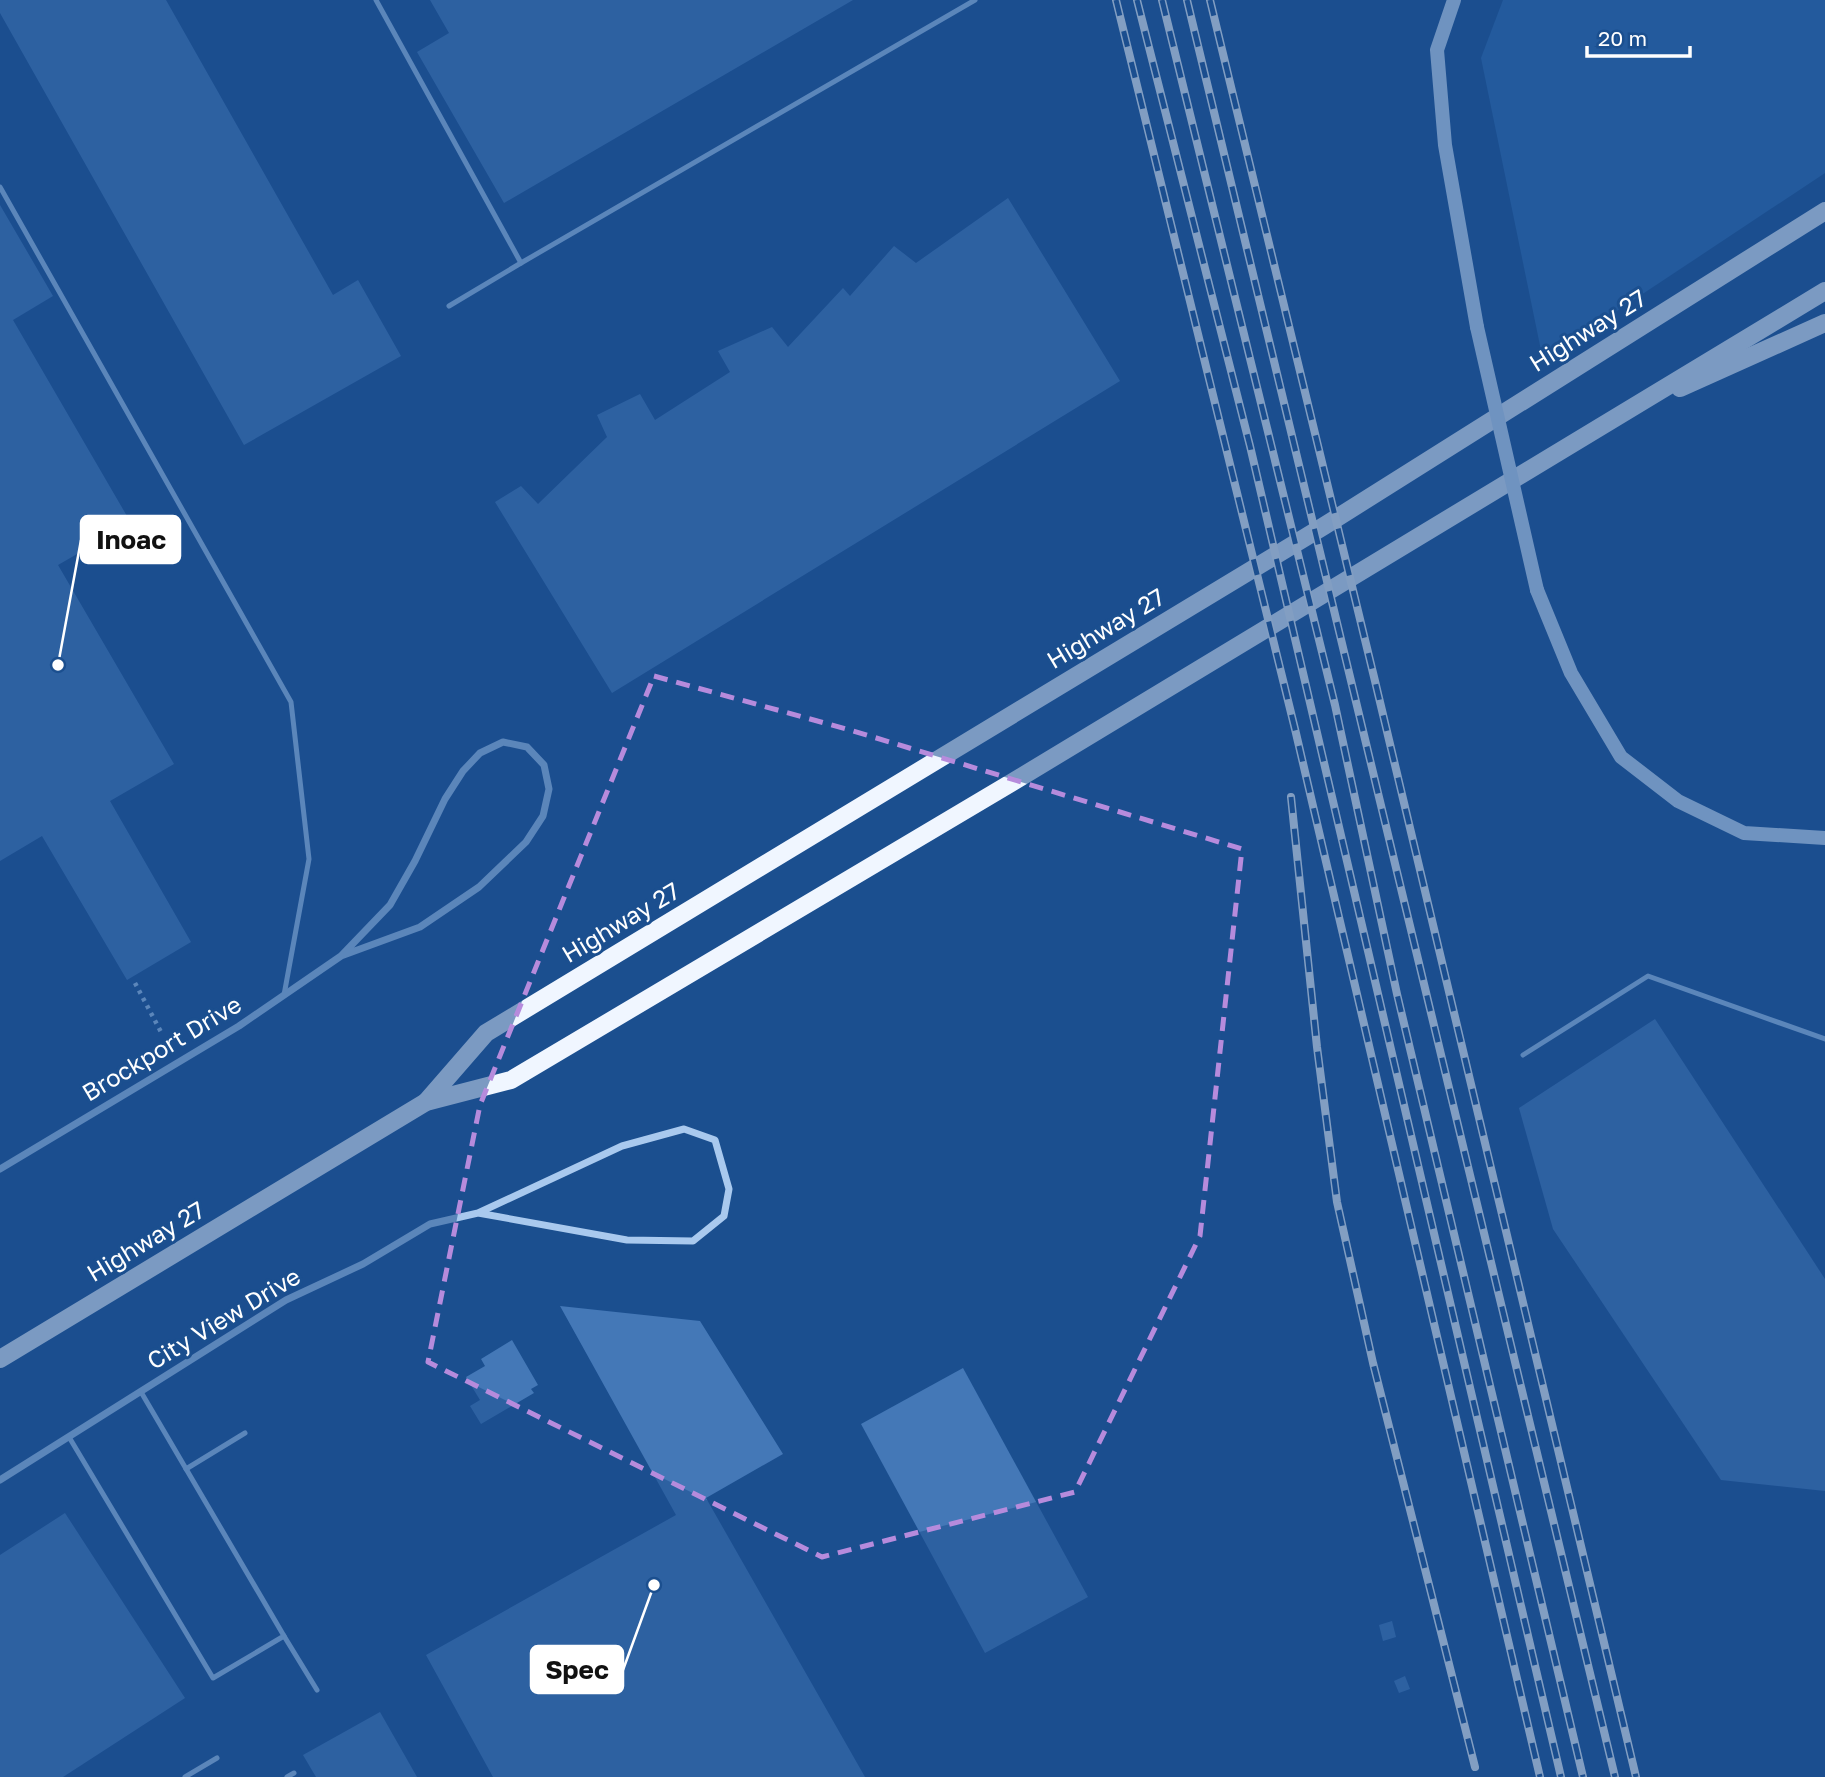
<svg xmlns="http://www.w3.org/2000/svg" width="1825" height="1777" viewBox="0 0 1825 1777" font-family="'Golos Text',sans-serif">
<rect width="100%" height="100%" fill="#1b4f8f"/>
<!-- green -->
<path fill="#2e69ad" d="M 1503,0 L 1825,0 L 1825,173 L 1543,360 L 1481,58 Z"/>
<!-- building -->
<g fill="#4478b7">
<path d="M 0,0 L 166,0 L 333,295 L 358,280 L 401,356 L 244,445 L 0,13 Z"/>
<path d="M 430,0 L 853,0 L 504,203 L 417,52 L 449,33 Z"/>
<path d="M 1008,198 L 1120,381 L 612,693 L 495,502 L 521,486 L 538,504 L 607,437 L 597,415 L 640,394 L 655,420 L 730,372 L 718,351 L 772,327 L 788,347 L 843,288 L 850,296 L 894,246 L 916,263 Z"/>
<path d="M 0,205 L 53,296 L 13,320 L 131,523 L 58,565 L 174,764 L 110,801 L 191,942 L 127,980 L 42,836 L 0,861 Z"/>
<path d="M 1655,1019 L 1825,1279 L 1825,1491 L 1721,1480 L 1553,1229 L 1519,1108 Z"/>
<path d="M 560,1306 L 700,1321 L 783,1454 L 706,1498 L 865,1777 L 493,1777 L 426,1655 L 676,1515 Z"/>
<path d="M 512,1340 L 538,1385 L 531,1389 L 534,1393 L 481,1424 L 470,1406 L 480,1400 L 466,1377 L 485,1366 L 481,1359 Z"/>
<path d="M 963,1368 L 1088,1597 L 985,1653 L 861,1424 Z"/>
<path d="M 65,1513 L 185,1698 L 63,1777 L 0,1777 L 0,1555 Z"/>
<path d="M 1392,1621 L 1396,1637 L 1383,1641 L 1379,1625 Z"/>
<path d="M 1405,1676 L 1410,1689 L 1399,1693 L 1394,1681 Z"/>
<path d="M 380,1712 L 417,1777 L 316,1777 L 303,1755 Z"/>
</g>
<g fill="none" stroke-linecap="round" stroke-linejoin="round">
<!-- path -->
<path stroke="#a9c9ee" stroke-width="4.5" stroke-dasharray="3.5 5" stroke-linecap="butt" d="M 135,983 L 161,1032"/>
<!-- lane -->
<g stroke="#a9c9ee" stroke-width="5">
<path d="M 376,0 L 521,263 L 975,0"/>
<path d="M 0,187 L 291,702 L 309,859 L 284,995"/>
<path d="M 449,306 L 521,263"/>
<path d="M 1523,1055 L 1648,976 L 1825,1039"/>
<path d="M 69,1437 L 213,1678 L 284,1636 L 141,1392"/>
<path d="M 186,1469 L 245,1433"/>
<path d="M 284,1636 L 317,1690"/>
<path d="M 185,1777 L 217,1758"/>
<path d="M 287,1777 L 294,1773"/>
</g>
<!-- street -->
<g stroke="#a9c9ee" stroke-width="7">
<path d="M 0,1169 L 239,1026 L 341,956 L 390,905 L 415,861 L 445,799 L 463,771 L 480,753 L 503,742 L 527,747 L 544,765 L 549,789 L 543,816 L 526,842 L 479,887 L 420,927 L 341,956"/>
<path d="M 0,1480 L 286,1300 L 363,1264 L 430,1224 L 478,1213 L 622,1146 L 684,1129 L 715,1140 L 729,1189 L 724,1216 L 693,1241 L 627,1240 L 478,1213"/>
</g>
<!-- secondary -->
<g stroke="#d6e6fa" stroke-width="14">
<path d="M 1454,0 L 1437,50 L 1445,145 L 1477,327"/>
<path d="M 1537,590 L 1571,673 L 1621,757 L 1678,801 L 1744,833 L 1825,838"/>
</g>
<!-- primary -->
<g stroke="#f0f6ff" stroke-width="18">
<path d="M 1680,388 L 1825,323"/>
<path d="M 426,1102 L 486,1033 L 1324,526 L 1825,211"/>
<path d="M 0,1359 L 426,1102 L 511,1080 L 1011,783 L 1825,291"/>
</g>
<defs>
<g id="rail">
<path d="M 1116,0 L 1295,729 L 1540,1777"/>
<path d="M 1137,0 L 1250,446 L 1561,1777"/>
<path d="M 1162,0 L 1335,705 L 1397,994 L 1583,1777"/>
<path d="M 1187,0 L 1615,1777"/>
<path d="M 1210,0 L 1375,681 L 1636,1777"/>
<path d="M 1291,797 L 1317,1047 L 1337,1202 L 1373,1363 L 1475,1767"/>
</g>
</defs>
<!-- rail casing -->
<use href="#rail" stroke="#fff" stroke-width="8"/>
<!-- rail -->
<use href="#rail" stroke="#1b4f8f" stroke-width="5" stroke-dasharray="16" stroke-linecap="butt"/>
<!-- secondary-bridge -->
<path stroke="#d6e6fa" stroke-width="14" d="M 1477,327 L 1537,590"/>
</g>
<!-- marked area -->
<path d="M0 0H1825V1777H0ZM 654,676 L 850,730 L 1242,849 L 1200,1236 L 1075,1492 L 822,1557 L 428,1362 L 480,1105 Z" fill="#1b4f8f" fill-opacity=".55" fill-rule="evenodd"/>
<path fill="none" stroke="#b68bdc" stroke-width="5" stroke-dasharray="14 9" stroke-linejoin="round" d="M 654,676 L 850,730 L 1242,849 L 1200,1236 L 1075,1492 L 822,1557 L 428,1362 L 480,1105 Z"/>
<g text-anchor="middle" stroke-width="6" stroke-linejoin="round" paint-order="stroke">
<!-- street labels -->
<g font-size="24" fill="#fff" stroke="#1b4f8f">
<text transform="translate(1588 331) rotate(-32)" y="8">Highway 27</text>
<text transform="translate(1106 629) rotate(-31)" y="8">Highway 27</text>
<text transform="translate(621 923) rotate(-31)" y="8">Highway 27</text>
<text transform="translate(162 1049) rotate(-31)" y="8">Brockport Drive</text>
<text transform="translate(146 1242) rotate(-31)" y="8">Highway 27</text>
<text transform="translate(224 1319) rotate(-31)" y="8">City View Drive</text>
</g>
</g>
<!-- callouts -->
<path fill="none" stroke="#fff" stroke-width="2.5" d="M58 665L81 540M654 1585L623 1670"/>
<g fill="#fff" stroke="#1b4f8f" stroke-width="2.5">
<circle cx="58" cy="665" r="7"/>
<circle cx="654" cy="1585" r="7"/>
</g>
<g fill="#fff" stroke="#fff" stroke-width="2.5">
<rect x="81" y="516" width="99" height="47" rx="7"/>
<rect x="531" y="1646" width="92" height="47" rx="7"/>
</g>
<g font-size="26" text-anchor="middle" font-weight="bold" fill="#111">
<text x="131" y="549">Inoac</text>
<text x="577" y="1679">Spec</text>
</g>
<!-- scale -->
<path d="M1587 46v10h103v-10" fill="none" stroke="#ffffff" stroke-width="3.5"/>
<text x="1598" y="46" font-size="21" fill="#ffffff" stroke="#1b4f8f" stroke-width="5" paint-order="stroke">20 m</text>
</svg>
